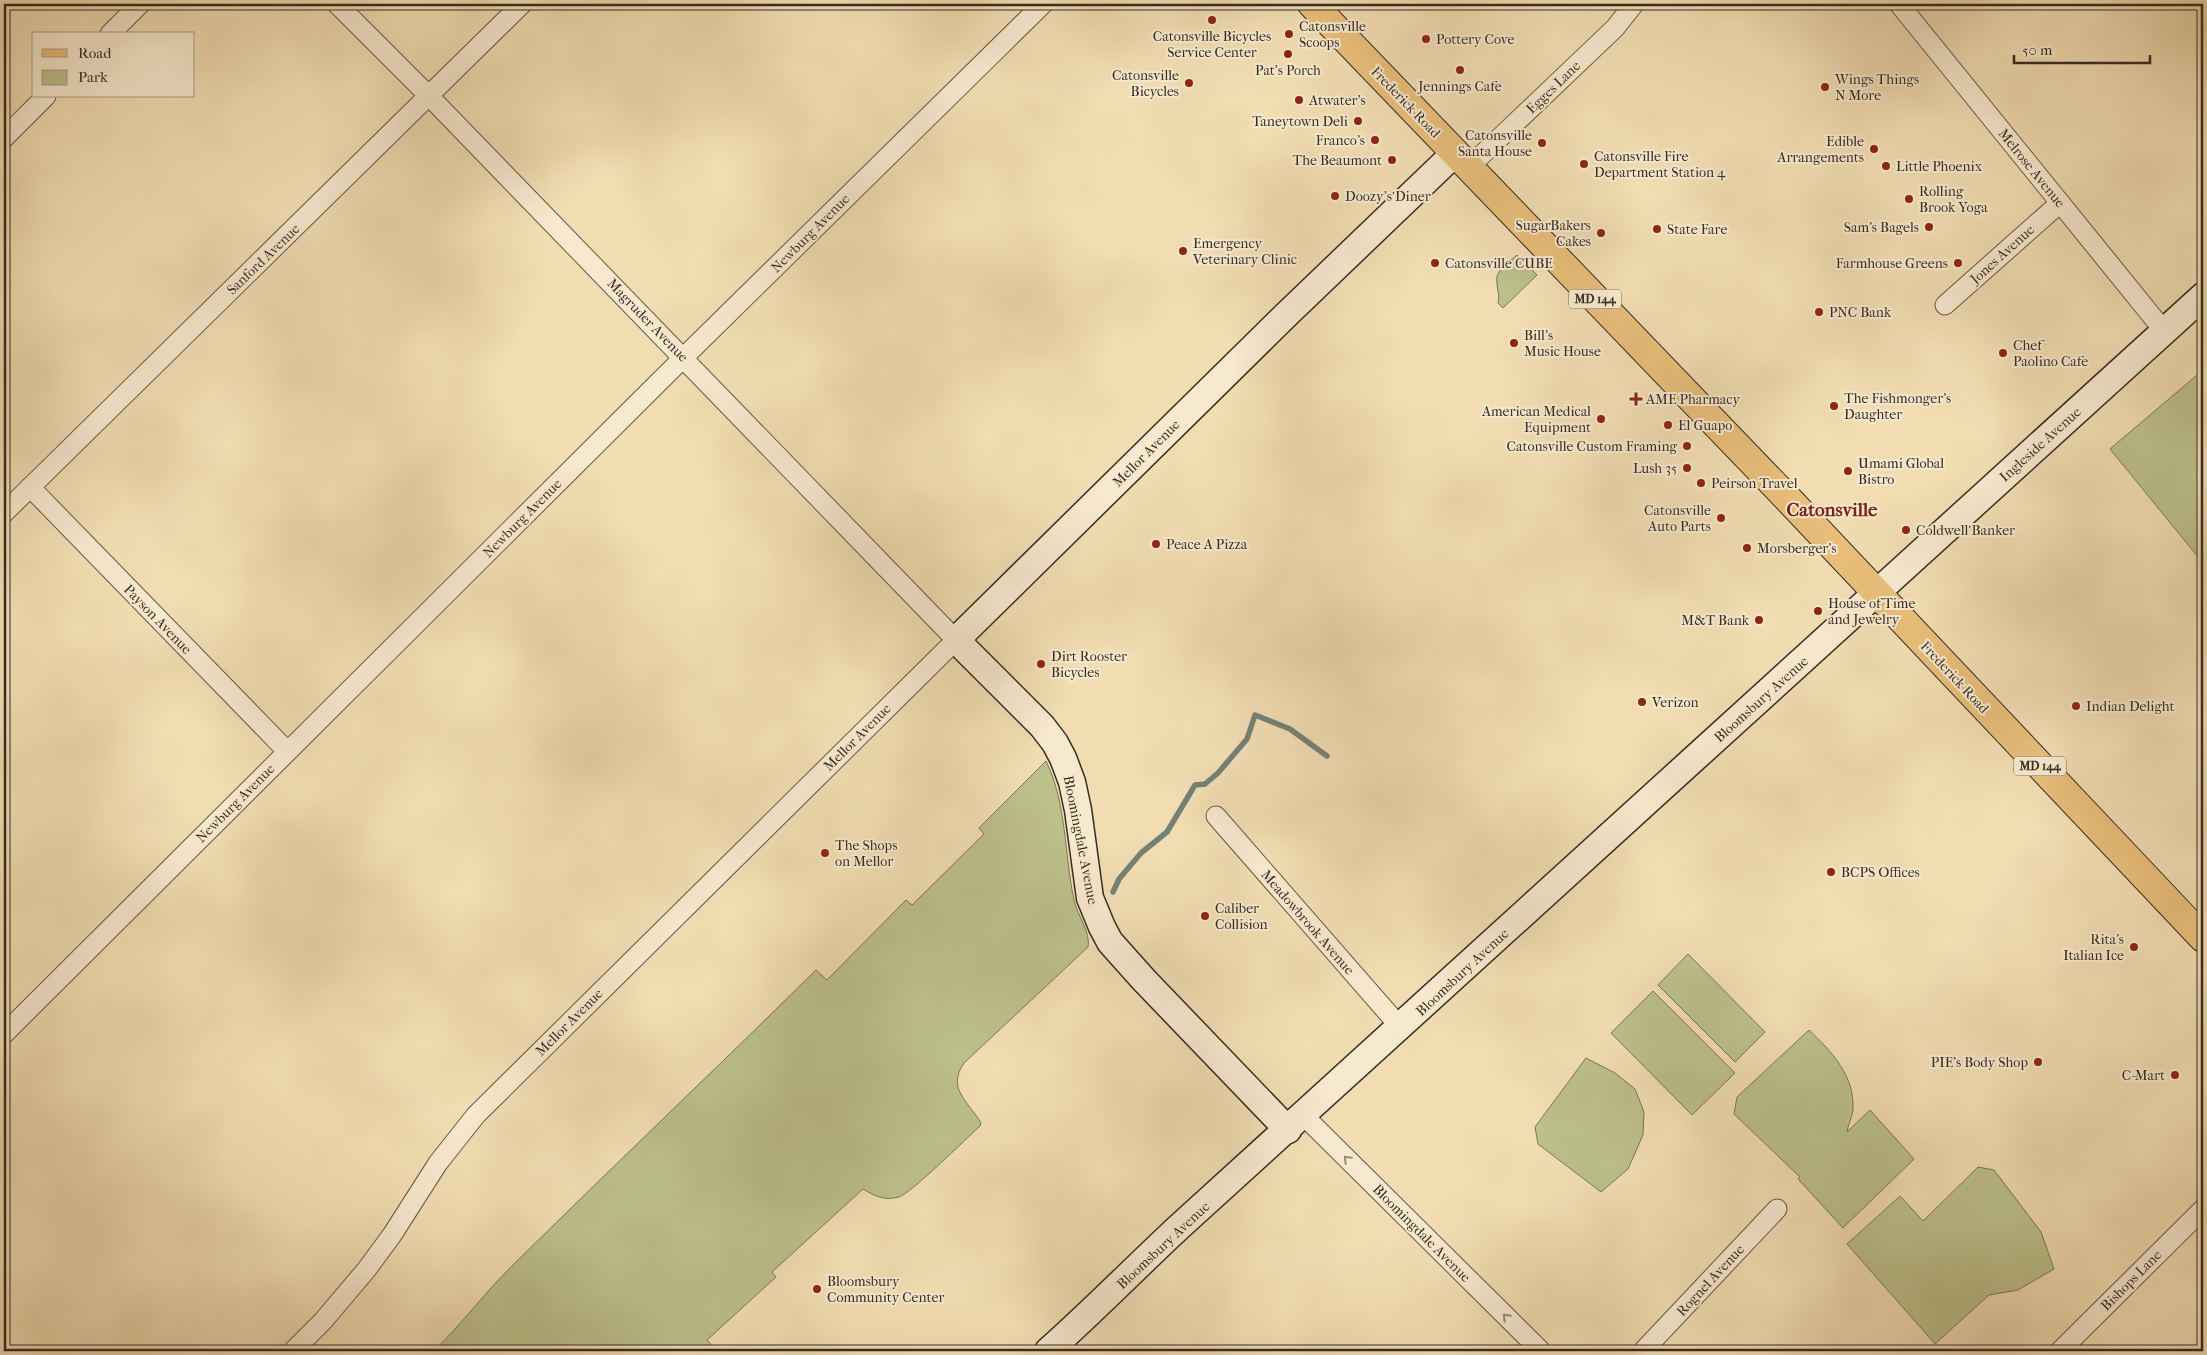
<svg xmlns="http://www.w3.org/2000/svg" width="2207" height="1355" viewBox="0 0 2207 1355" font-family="'IM FELL French Canon',serif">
<rect width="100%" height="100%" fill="#f2ddb3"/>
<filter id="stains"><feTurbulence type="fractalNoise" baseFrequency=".004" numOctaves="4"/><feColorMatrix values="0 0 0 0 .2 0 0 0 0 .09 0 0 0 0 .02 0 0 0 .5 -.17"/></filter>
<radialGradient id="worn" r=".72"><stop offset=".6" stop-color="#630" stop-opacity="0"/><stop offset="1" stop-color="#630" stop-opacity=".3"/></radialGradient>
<!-- green -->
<g fill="#bcc08b" stroke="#797657">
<path d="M 1517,255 L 1537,275 L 1503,308 L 1498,303 C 1501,294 1493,280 1499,272 C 1503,266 1511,260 1517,255 Z"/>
<path d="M 2203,370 L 2203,563 L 2110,449 Z"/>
<path d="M 1046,761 C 1067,804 1064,854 1074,900 C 1077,915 1091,932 1088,947 L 964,1063 C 946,1089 969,1102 981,1123 L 980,1126 C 967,1138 910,1194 899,1197 C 884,1201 875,1196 863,1189 L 772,1272 L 776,1277 L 707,1340 L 717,1351 L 434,1351 C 462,1324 485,1292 513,1265 C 613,1166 716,1069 816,970 L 827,980 L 906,900 L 912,905 L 984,834 L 979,828 Z"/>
<path d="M 1688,954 L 1765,1032 L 1735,1062 L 1658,985 Z"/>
<path d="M 1653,991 L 1735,1073 L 1692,1115 L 1611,1033 Z"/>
<path d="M 1809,1030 C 1832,1052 1855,1076 1853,1110 C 1852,1117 1848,1125 1847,1132 L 1870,1110 L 1914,1159 L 1843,1228 L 1798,1179 L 1800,1177 L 1734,1114 L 1737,1097 Z"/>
<path d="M 1586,1058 L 1615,1073 L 1635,1089 L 1644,1112 L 1643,1135 L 1628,1169 L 1601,1192 L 1538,1144 L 1535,1127 Z"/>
<path d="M 1978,1167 L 1994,1170 L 2041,1232 L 2054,1269 L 2018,1290 L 1989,1295 L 1935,1344 L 1847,1244 L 1900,1196 L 1923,1221 Z"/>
</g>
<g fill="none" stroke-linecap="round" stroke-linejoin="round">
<!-- stream -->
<path stroke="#738276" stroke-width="5.5" d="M 1113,892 L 1119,879 L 1141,853 L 1167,832 L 1195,785 L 1205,784 L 1218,773 L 1247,739 L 1255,715 L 1290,729 L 1327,756"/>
<defs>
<g id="street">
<path d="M 1899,4 L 2164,331"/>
<path d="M 110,34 L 140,4"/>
<path d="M 4,138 L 46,96"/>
<path d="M 1469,167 L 1615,28 L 1634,4"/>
<path d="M 1945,305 L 2060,203"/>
<path d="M 30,487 L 287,751"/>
<path d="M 4,513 L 522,4"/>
<path d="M 1216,816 L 1401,1028"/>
<path d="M 4,1034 L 684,357 L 1043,4"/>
<path d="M 1303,1115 L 1541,1351"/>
<path d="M 293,1351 L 323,1321 L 367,1269 L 392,1235 L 438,1163 L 476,1115 L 956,640 L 429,96 L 337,4"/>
<path d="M 1643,1351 L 1777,1209"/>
<path d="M 2060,1351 L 2203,1209"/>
</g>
<g id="secondary">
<path d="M 1288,1130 L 1144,980 L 1110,942 L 1102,927 L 1090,898 L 1078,810 L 1072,782 L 1063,758 L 1055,743 L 1042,726 L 956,640 L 1285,316 L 1455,153"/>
<path d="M 1048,1351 C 1093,1311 1135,1268 1179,1227 C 1521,918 1861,605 2203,296"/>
</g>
<path id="primary" d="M 1312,4 L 1790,501 L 2203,938"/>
</defs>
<!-- street casing -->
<use href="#street" stroke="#655847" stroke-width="21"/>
<!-- secondary casing -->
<use href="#secondary" stroke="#362c23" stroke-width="29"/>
<!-- primary casing -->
<use href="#primary" stroke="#362c23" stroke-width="30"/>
<!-- street -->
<use href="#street" stroke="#f7e9ce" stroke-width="19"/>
<!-- secondary -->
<use href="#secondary" stroke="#f7e9ce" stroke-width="26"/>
<!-- primary -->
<use href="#primary" stroke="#e9be7a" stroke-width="28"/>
</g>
<!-- one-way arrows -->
<defs><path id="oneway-chevron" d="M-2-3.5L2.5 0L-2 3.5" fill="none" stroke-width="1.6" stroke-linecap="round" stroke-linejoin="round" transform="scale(1.25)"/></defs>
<g stroke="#968a78">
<use href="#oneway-chevron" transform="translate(1347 1159) rotate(-135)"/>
<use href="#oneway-chevron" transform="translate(1506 1317) rotate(-135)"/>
</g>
<!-- markers -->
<g fill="#8f2418" stroke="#f7e9ce" stroke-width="2">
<circle cx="1212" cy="20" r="5"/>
<circle cx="1289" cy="34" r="5"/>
<circle cx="1426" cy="39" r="5"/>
<circle cx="1288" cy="54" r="5"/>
<circle cx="1460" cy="70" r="5"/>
<circle cx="1189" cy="83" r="5"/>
<circle cx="1825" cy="87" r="5"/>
<circle cx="1299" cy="100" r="5"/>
<circle cx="1358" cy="121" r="5"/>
<circle cx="1375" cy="140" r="5"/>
<circle cx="1542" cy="143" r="5"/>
<circle cx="1874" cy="149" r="5"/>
<circle cx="1392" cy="160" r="5"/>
<circle cx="1584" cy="164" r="5"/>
<circle cx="1886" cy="166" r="5"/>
<circle cx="1335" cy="196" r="5"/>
<circle cx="1909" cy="199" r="5"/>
<circle cx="1929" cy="227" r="5"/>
<circle cx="1657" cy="229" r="5"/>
<circle cx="1601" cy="233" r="5"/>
<circle cx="1183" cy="251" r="5"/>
<circle cx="1435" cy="263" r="5"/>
<circle cx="1958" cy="263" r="5"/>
<circle cx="1819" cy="312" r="5"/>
<circle cx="1514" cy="343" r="5"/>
<circle cx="2003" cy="353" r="5"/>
<path d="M1633.5 391.5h5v5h5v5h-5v5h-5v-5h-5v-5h5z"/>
<circle cx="1834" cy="406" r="5"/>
<circle cx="1601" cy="419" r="5"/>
<circle cx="1668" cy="425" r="5"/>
<circle cx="1687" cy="446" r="5"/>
<circle cx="1687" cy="468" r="5"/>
<circle cx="1848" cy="471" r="5"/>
<circle cx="1701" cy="483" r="5"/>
<circle cx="1721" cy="518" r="5"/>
<circle cx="1906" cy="530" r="5"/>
<circle cx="1156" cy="544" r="5"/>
<circle cx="1747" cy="548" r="5"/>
<circle cx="1818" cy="611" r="5"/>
<circle cx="1759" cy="620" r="5"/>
<circle cx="1041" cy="664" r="5"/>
<circle cx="1642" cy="702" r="5"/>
<circle cx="2076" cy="706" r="5"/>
<circle cx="825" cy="853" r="5"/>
<circle cx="1831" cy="872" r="5"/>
<circle cx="1205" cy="916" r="5"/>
<circle cx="2134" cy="947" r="5"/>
<circle cx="2038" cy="1062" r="5"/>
<circle cx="2175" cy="1075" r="5"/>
<circle cx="817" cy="1289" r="5"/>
</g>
<g text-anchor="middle" stroke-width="4" stroke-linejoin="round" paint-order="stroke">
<!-- shield labels -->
<g fill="#f7e9ce" stroke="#706556" stroke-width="1">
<rect x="1569" y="289.5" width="52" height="19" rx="4"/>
<rect x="2014" y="756.5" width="52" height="19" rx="4"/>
</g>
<g font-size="12" font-weight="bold" fill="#362c23">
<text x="1595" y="303">MD 144</text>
<text x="2040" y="770">MD 144</text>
</g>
<!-- poi labels -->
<g font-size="14" fill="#362c23" stroke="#f7e9ce" text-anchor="start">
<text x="1299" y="31">Catonsville<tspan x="1299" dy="16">Scoops</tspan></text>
<text x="1212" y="41" text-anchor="middle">Catonsville Bicycles<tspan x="1212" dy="16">Service Center</tspan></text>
<text x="1436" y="44">Pottery Cove</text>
<text x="1288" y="75" text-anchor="middle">Pat's Porch</text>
<text x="1179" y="80" text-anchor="end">Catonsville<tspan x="1179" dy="16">Bicycles</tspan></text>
<text x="1835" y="84">Wings Things<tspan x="1835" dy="16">N More</tspan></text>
<text x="1460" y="91" text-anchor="middle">Jennings Cafe</text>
<text x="1309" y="105">Atwater's</text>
<text x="1348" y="126" text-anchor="end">Taneytown Deli</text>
<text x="1532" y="140" text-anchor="end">Catonsville<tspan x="1532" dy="16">Santa House</tspan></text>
<text x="1365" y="145" text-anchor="end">Franco's</text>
<text x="1864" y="146" text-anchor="end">Edible<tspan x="1864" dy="16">Arrangements</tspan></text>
<text x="1594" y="161">Catonsville Fire<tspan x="1594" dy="16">Department Station 4</tspan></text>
<text x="1382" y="165" text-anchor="end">The Beaumont</text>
<text x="1896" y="171">Little Phoenix</text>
<text x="1919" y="196">Rolling<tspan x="1919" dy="16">Brook Yoga</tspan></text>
<text x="1345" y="201">Doozy’s Diner</text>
<text x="1591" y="230" text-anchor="end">SugarBakers<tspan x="1591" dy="16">Cakes</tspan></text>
<text x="1919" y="232" text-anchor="end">Sam's Bagels</text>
<text x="1667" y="234">State Fare</text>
<text x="1193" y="248">Emergency<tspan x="1193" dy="16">Veterinary Clinic</tspan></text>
<text x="1445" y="268">Catonsville CUBE</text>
<text x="1948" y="268" text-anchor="end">Farmhouse Greens</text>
<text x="1829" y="317">PNC Bank</text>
<text x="1524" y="340">Bill's<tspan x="1524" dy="16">Music House</tspan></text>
<text x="2013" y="350">Chef<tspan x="2013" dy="16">Paolino Cafe</tspan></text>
<text x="1844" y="403">The Fishmonger's<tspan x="1844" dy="16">Daughter</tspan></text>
<text x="1646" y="404">AME Pharmacy</text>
<text x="1591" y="416" text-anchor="end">American Medical<tspan x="1591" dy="16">Equipment</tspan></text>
<text x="1678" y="430">El Guapo</text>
<text x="1677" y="451" text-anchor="end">Catonsville Custom Framing</text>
<text x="1858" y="468">Umami Global<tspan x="1858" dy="16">Bistro</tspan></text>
<text x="1677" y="473" text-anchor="end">Lush 35</text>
<text x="1711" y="488">Peirson Travel</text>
<text x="1711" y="515" text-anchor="end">Catonsville<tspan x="1711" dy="16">Auto Parts</tspan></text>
<text x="1916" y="535">Coldwell Banker</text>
<text x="1166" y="549">Peace A Pizza</text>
<text x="1757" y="553">Morsberger's</text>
<text x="1828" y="608">House of Time<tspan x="1828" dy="16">and Jewelry</tspan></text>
<text x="1749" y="625" text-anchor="end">M&amp;T Bank</text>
<text x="1051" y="661">Dirt Rooster<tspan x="1051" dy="16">Bicycles</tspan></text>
<text x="1652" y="707">Verizon</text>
<text x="2086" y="711">Indian Delight</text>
<text x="835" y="850">The Shops<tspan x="835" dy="16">on Mellor</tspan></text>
<text x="1841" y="877">BCPS Offices</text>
<text x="1215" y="913">Caliber<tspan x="1215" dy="16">Collision</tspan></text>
<text x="2124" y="944" text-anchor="end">Rita's<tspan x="2124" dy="16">Italian Ice</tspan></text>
<text x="2028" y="1067" text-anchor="end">PIE's Body Shop</text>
<text x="2165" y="1080" text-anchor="end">C-Mart</text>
<text x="827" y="1286">Bloomsbury<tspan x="827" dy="16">Community Center</tspan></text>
</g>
<!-- street labels -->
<g font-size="14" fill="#362c23" stroke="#f7e9ce">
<text transform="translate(1553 87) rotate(-44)" y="5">Egges Lane</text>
<text transform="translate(1406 102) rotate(46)" y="5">Frederick Road</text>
<text transform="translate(2032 168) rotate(51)" y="5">Melrose Avenue</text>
<text transform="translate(810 233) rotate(-45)" y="5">Newburg Avenue</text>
<text transform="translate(2002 254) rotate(-42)" y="5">Jones Avenue</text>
<text transform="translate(263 259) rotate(-44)" y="5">Sanford Avenue</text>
<text transform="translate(648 320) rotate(46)" y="5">Magruder Avenue</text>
<text transform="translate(2040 444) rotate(-42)" y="5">Ingleside Avenue</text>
<text transform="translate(1146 453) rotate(-45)" y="5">Mellor Avenue</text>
<text transform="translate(522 518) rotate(-45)" y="5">Newburg Avenue</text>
<text transform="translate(158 619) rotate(46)" y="5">Payson Avenue</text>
<text transform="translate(1955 677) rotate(47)" y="5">Frederick Road</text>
<text transform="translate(1761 699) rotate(-42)" y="5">Bloomsbury Avenue</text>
<text transform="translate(857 737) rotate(-45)" y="5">Mellor Avenue</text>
<text transform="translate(235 803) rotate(-45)" y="5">Newburg Avenue</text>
<text transform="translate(1081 840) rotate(79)" y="5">Bloomingdale Avenue</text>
<text transform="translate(1308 922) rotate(49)" y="5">Meadowbrook Avenue</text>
<text transform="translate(1462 972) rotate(-43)" y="5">Bloomsbury Avenue</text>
<text transform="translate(569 1022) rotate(-45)" y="5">Mellor Avenue</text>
<text transform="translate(1422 1233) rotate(45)" y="5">Bloomingdale Avenue</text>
<text transform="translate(1163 1245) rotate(-43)" y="5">Bloomsbury Avenue</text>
<text transform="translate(1710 1280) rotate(-47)" y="5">Rognel Avenue</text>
<text transform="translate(2131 1280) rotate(-45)" y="5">Bishops Lane</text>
</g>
<!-- district labels -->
<g font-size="19" font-weight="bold" fill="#7a1f14" stroke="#f7e9ce">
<text x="1832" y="516">Catonsville</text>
</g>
</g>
<!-- margin -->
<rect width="2207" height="1355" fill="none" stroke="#f2ddb3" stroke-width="20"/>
<rect x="5" y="5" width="2197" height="1345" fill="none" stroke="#362c23" stroke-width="2.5"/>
<rect x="10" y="10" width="2187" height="1335" fill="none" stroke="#362c23"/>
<!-- legend -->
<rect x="32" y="32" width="162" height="65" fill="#f7e9ce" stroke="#aa9d8a"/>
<rect x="42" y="49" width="25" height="8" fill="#e9be7a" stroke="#aa9d8a"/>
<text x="78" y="58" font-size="15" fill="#362c23">Road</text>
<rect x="42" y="70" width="25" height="15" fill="#bcc08b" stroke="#aa9d8a"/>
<text x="78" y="82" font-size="15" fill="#362c23">Park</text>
<!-- scale -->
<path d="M2014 55v8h136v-8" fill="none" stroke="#362c23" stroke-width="2.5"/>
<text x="2022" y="55" font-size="15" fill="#362c23" stroke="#f7e9ce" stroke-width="4" paint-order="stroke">50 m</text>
<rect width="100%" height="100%" filter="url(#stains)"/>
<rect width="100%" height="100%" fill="url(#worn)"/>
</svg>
